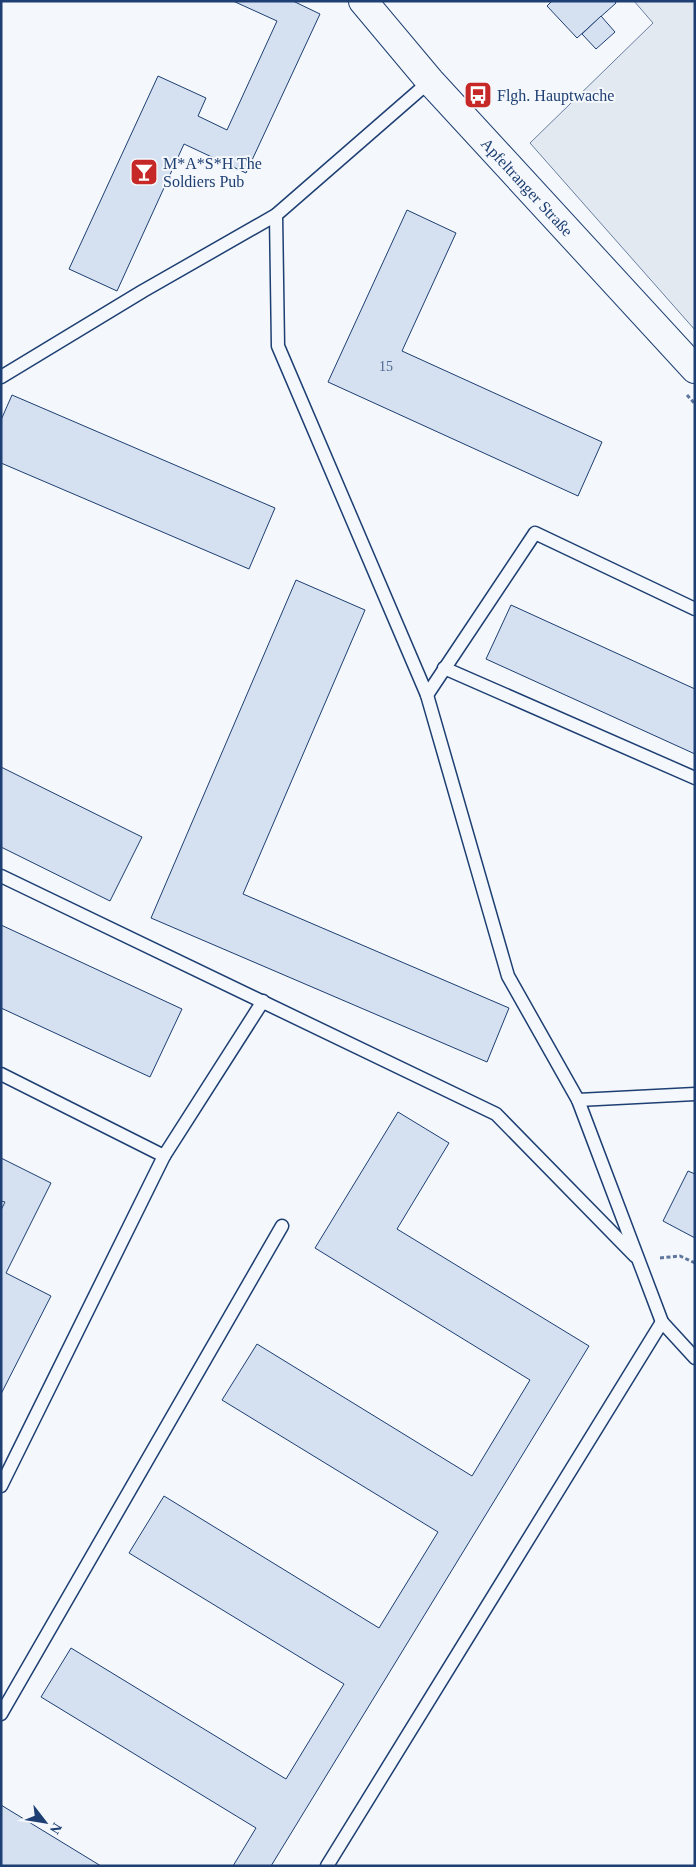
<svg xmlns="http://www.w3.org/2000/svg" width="696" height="1867" viewBox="0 0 696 1867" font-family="Georgia,serif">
<rect width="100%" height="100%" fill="#f4f7fb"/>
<!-- green -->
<path fill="#e3e9f0" stroke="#687fa3" d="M 634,1 L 695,1 L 695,330 L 530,143 L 653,23 Z"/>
<!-- building -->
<g fill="#d5e0f0" stroke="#1d3f73">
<path d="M 233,1 L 293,1 L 320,14 L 246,173 L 184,144 L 117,291 L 69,269 L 158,76 L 206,98 L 198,116 L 227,130 L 277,21 Z"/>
<path d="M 552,1 L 615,1 L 616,3 L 577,38 L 547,6 Z"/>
<path d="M 601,16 L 615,32 L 596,49 L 582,34 Z"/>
<path d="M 407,210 L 456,233 L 402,351 L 602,442 L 578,496 L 328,382 Z"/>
<path d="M 12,395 L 275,508 L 249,569 L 1,463 L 1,420 Z"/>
<path d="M 296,580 L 365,610 L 243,894 L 509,1008 L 487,1062 L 151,918 Z"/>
<path d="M 511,605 L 695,689 L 695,754 L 486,659 Z"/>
<path d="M 1,767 L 142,837 L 110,901 L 1,847 Z"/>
<path d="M 1,925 L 182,1009 L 150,1077 L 1,1008 Z"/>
<path d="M 398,1112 L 449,1143 L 397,1229 L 589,1346 L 271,1866 L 233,1866 L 256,1828 L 41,1697 L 71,1648 L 286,1779 L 344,1684 L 129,1553 L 164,1496 L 379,1628 L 438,1532 L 222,1400 L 257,1344 L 472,1476 L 530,1380 L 315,1248 Z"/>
<path d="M 1,1158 L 51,1183 L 6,1273 L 51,1296 L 1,1394 L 1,1210 L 5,1202 L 1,1201 Z"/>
<path d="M 688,1171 L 695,1174 L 695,1238 L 663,1221 Z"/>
<path d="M 1,1805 L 101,1866 L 1,1866 Z"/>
</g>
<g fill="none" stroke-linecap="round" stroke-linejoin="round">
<defs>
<g id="service">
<path d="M 430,81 L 276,215 L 278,346 L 427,695 L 508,976 L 578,1100 L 662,1322 L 695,1358"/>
<path d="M 1,377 L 143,291 L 276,215"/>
<path d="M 444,668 L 695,778"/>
<path d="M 427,695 L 535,533 L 695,609"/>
<path d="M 1,876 L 496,1114 L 635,1256"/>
<path d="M 1,1074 L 164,1156 L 263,1001"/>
<path d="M 578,1100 L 695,1094"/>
<path d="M 1,1486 L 164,1156"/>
<path d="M 1,1714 L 282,1226"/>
<path d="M 327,1866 L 662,1322"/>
</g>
<g id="tertiary">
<path id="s1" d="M 363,1 L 430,81 L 695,369"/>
</g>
</defs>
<!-- service casing -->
<use href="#service" stroke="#1d3f73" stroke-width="15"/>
<!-- tertiary casing -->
<use href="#tertiary" stroke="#1d3f73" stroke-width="30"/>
<!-- path -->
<g stroke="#5e769c" stroke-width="3" stroke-dasharray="4 2.5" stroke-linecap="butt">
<path d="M 687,395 L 695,404"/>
<path d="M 660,1258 L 680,1256 L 695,1263"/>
</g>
<!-- service -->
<use href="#service" stroke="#f4f7fb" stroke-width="12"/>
<!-- tertiary -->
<use href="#tertiary" stroke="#f4f7fb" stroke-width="28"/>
</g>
<!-- icons -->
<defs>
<symbol id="bus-square" viewBox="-11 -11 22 22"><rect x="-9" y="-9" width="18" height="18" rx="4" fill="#c62828" stroke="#f4f7fb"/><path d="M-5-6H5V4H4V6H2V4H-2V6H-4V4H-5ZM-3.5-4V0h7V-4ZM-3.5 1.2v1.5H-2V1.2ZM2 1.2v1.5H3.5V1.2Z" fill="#fff"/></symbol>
<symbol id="bar-square" viewBox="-11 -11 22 22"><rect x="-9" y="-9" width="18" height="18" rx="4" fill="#c62828" stroke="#f4f7fb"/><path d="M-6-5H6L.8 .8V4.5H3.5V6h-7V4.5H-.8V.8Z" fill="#fff"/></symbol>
</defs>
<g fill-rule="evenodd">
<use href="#bus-square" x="462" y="79" width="32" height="32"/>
<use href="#bar-square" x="128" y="156" width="32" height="32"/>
</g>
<g text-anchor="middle" stroke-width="4" stroke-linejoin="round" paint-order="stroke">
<!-- number labels -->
<g font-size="14" fill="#4b6792">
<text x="386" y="371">15</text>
</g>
<!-- poi labels -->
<g font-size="16" fill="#1d3f73" stroke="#f4f7fb" text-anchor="start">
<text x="497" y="101">Flgh. Hauptwache</text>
<text x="163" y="169">M*A*S*H The<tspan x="163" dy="18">Soldiers Pub</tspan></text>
</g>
<!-- street labels -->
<g font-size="16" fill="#1d3f73" stroke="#f4f7fb">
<text dy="6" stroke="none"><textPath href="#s1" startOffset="248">Apfeltranger Straße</textPath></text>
</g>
</g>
<!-- border -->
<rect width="696" height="1867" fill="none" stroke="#1d3f73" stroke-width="5"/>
<!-- north arrow -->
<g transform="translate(45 1822) rotate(121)" stroke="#f4f7fb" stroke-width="4" paint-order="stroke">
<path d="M0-4L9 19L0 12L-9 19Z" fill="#1d3f73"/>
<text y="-8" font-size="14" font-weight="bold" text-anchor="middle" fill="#1d3f73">N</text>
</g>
</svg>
